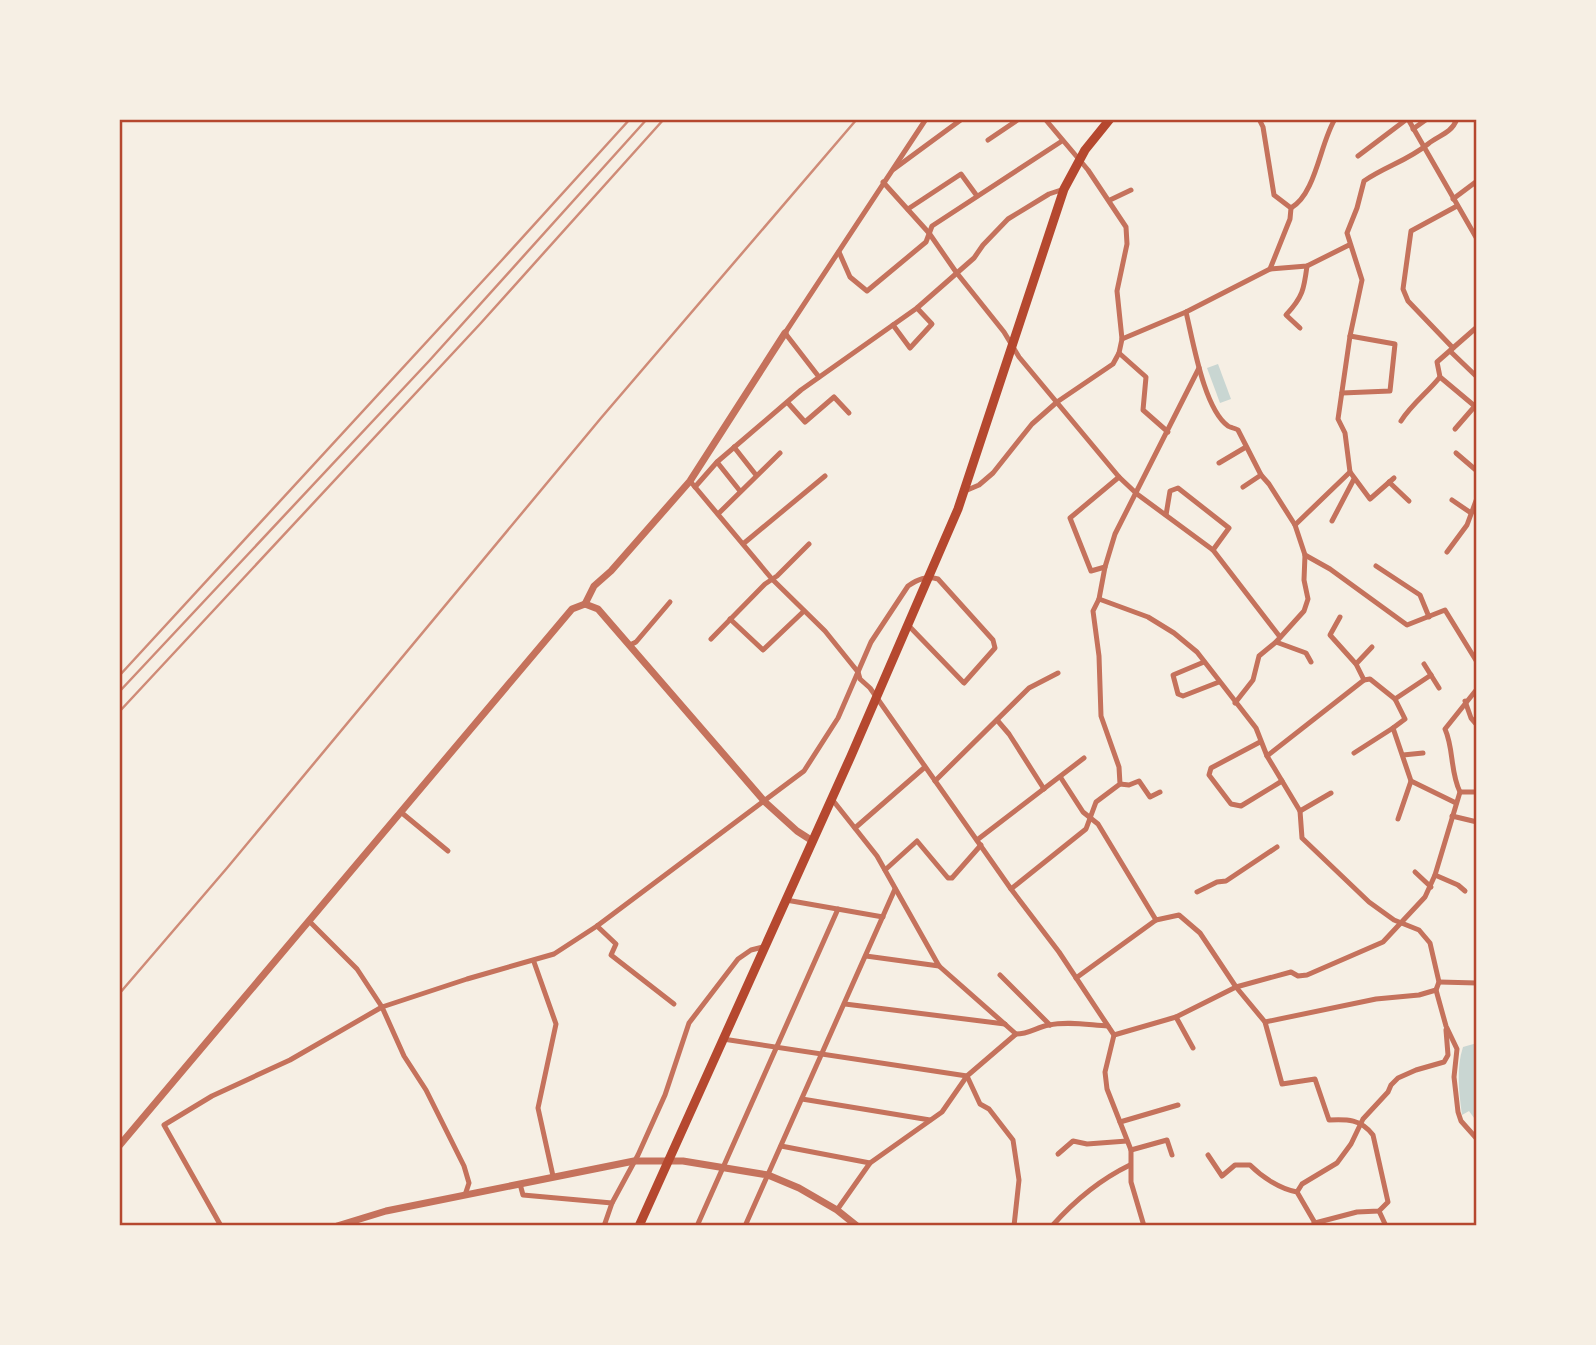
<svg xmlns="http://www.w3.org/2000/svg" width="1596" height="1345" viewBox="0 0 1596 1345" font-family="'Fira Sans',sans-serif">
<rect width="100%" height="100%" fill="#f6efe4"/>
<!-- water -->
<g fill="#c9d6d2">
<path d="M 1218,364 L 1231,399 L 1220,403 L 1207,368 Z"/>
<path d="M 1477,1043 L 1477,1122 L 1469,1111 L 1462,1115 C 1459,1092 1456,1068 1463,1047 Z"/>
</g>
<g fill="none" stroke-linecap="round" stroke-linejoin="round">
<!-- minor -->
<g stroke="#c5725c" stroke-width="5">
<path d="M 1259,119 L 1263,127 L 1274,195 L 1291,208 L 1290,219 L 1270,269"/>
<path d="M 1408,119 L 1477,239"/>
<path d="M 1413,129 L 1427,119"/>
<path d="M 988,140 L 1019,119"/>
<path d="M 1358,156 L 1407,119"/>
<path d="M 894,169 L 962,119"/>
<path d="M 883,182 L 929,233 L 956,272 L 1004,332 L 1019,357 L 1119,477 L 1137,494 L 1213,550 L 1280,637"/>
<path d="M 1453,199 L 1477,181"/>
<path d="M 1110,200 L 1131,190"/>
<path d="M 1291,208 C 1316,194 1320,143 1335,119"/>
<path d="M 908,209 L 961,174 L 977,196"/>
<path d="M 839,252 L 850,277 L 867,291 L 926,242 L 932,226 L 1062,141"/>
<path d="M 1186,312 C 1193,341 1204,409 1228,426 C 1229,427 1237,429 1238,430 L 1261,475 L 1269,484 L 1295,525 L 1305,555 L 1304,580 L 1308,599 L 1304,611 L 1276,642 L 1259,656 L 1253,680 L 1235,703"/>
<path d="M 893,325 L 910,348 L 932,324 L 917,308"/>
<path d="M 1477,327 L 1437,362 L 1440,377 L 1477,408"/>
<path d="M 1300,328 L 1286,315 C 1303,297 1304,289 1307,266"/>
<path d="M 1122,339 L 1186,312 L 1270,269 L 1307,266 L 1349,245"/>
<path d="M 1453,348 L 1408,301 L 1403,289 L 1411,231 L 1457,206"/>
<path d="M 1450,351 L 1477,377"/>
<path d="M 1119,353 L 1146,377 L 1143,410 L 1168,432"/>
<path d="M 819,377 L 785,333 L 926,119"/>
<path d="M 1342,393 L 1390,391 L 1395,344 L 1350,336"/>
<path d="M 788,403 L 805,422 L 834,397 L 849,413"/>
<path d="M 1401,421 C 1411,405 1428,392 1440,377"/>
<path d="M 1455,429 L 1475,406"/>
<path d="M 734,447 L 756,475"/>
<path d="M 1456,453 L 1477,471"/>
<path d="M 717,462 L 740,491"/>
<path d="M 1219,463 L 1246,447"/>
<path d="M 1350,472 L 1370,499 L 1394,478"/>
<path d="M 690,481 L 772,579 L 825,631 L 858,672 L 860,679 L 870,688 L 1011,889 L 1059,952 L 1114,1035 L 1105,1072 L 1107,1089 L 1131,1150 L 1131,1182 L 1144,1226"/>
<path d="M 1389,482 L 1409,501"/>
<path d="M 695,487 L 717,462 L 801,390 L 917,308 L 974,258 L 983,245 L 1008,219 L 1049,194 L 1064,189"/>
<path d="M 1243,487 L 1261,475"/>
<path d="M 965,491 L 979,485 L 993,473 L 1032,424 L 1057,402 L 1113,364 L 1119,353 L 1122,339 L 1117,291 L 1127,244 L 1126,227 L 1088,170 L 1045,119"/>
<path d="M 1452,500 L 1471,513"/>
<path d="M 718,514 L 780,453"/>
<path d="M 1166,515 L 1170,491 L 1178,488 L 1229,528 L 1213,550"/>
<path d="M 1332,521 L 1354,479"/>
<path d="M 1295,525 L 1350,472 L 1345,433 L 1338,419 L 1350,336 L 1362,280 L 1347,233 L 1357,208 L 1364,181 C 1386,166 1407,161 1428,144 C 1439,135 1451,134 1457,119"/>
<path d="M 743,544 L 825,476"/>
<path d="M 1447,552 L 1467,525 L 1477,498"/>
<path d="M 1305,555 L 1330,569 L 1407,625 L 1445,610 L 1477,662"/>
<path d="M 1376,566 L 1420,595 L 1429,617"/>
<path d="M 1105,567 L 1091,571 L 1070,518 L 1119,477"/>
<path d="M 1099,599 L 1148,617 L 1174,633 L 1197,652 L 1256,728 L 1267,756 L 1300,811 L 1302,838 L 1369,902 L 1394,920 L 1419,930 L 1430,943 L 1439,982 L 1436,990 L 1446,1026 L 1457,1049 L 1454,1077 L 1458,1112 L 1461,1121 L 1477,1139"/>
<path d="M 1340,617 L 1330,635 L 1356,664 L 1364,680"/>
<path d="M 730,619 L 763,650 L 804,611"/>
<path d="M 711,639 L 765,584 L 777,576 L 809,544"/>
<path d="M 1276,642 L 1306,653 L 1311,662"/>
<path d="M 630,645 L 636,642 L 670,602"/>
<path d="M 1204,662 L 1173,675 L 1178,694 L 1183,696 L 1219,682"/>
<path d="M 1356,664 L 1372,647"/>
<path d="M 1424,664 L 1439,688"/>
<path d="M 1395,699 L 1431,675"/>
<path d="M 1465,701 L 1471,718 L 1477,725"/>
<path d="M 997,720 L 1009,734 L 1044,789"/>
<path d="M 1260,742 L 1211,768 L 1209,775 L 1231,804 L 1241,806 L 1282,781"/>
<path d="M 1354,753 L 1393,728"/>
<path d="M 1403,755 L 1423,753"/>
<path d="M 1267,756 L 1364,680 L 1370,679 L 1395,699 L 1405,719 L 1393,728 L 1411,781 L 1456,803"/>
<path d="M 1061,778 L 1083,812 L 1098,824 L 1156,920 L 1179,915 L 1200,933 L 1236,987 L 1265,1022 L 1282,1084 L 1315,1079 L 1329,1120 C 1347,1119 1361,1119 1373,1135 L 1388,1202 L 1379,1211 L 1357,1212 L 1315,1223 L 1311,1226"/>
<path d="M 935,781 L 1029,688 L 1058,673"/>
<path d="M 1120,784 L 1129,785 L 1139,781 L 1150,797 L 1160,792"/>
<path d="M 1460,792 L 1477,792"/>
<path d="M 831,798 L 877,856 L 939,966 L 1016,1034"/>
<path d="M 1300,811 L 1331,793"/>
<path d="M 402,813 L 448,851"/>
<path d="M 1452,816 L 1477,822"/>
<path d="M 1398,819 L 1411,781"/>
<path d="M 855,828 L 925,767"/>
<path d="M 977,840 L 1084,758"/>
<path d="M 885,870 L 917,841 L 948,878 L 952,878 L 981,845"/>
<path d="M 1415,872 L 1431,887"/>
<path d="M 1435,875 L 1458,885 L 1465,891"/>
<path d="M 1011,889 L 1086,829 L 1096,802 L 1120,784 L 1119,767 L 1101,716 L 1099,656 L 1093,611 L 1099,599 L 1105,567 L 1115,534 L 1199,368"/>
<path d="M 1197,892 L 1217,882 L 1226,881 L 1277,847"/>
<path d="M 786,900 L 883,917"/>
<path d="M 309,921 L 357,969 L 382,1007 L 404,1056 L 426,1090 L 464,1166 L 469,1183 L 465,1195"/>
<path d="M 597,926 L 616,944 L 611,955 L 674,1004"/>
<path d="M 866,956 L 939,966"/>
<path d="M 534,962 L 556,1024 L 538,1108 L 553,1176"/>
<path d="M 1000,975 L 1050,1025"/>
<path d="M 1076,978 L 1156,920"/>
<path d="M 1439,982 L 1477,983"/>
<path d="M 845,1004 L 1005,1024"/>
<path d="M 1176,1017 L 1193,1048"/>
<path d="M 1265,1022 L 1376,999 L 1419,995 L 1436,990"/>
<path d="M 1114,1035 L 1176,1017 L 1236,987 L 1291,972 L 1298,976 L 1307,975 L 1383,942 L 1425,897 L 1435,875 L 1460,792 C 1450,772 1454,749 1445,729 L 1477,689"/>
<path d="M 723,1039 L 967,1076 L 980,1104 L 989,1109 L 1013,1140 L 1019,1180 L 1014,1226"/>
<path d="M 802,1099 L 930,1120"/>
<path d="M 1120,1122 L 1178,1105"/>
<path d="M 781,1146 L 870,1163"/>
<path d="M 1131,1150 L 1167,1140 L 1172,1155"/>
<path d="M 1058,1154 L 1073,1141 L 1087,1144 L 1127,1141"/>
<path d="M 1208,1155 L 1222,1176 L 1235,1165 L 1250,1165 C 1262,1177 1280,1189 1297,1192 L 1315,1223"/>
<path d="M 520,1184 L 523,1195 L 612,1203"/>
<path d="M 1297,1192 L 1302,1184 L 1337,1163 L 1351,1144 L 1363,1119 L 1388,1092 L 1391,1085 L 1398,1078 L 1416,1070 L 1444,1062 L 1448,1055 L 1446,1030"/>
<path d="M 837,1210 L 870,1163 L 942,1112 L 967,1076 L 1016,1034 C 1029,1034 1037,1027 1049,1025 C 1068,1021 1089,1025 1108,1026"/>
<path d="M 1379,1211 L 1386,1226"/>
<path d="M 221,1226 L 164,1125 L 212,1096 L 290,1060 L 382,1007 L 467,979 L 554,954 L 597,926 L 804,771 L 838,718 L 871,642 L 908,586 C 918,579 926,576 938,579 L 993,640 L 995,648 L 964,683 L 908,625"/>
<path d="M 604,1226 L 612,1203 L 638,1155 L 665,1095 L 689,1023 L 738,959 L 751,950 L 763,947"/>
<path d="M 697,1226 L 838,909"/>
<path d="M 745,1226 L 895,889"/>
<path d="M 1052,1226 C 1075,1200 1099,1180 1130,1165"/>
</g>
<!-- tertiary -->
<g stroke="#c5725c" stroke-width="7">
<path d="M 585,604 L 594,586 L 611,571 L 690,481 L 785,333"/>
<path d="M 119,1146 L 572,609 L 585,604 L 598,609 L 765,802 L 797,831 L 811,840"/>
<path d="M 337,1226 L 386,1211 L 634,1161 L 683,1161 L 768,1175 L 799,1188 L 837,1210 L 857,1226"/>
</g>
<!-- primary -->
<path stroke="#b5482f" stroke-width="9" d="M 639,1226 L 851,756 L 958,509 L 1064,189 L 1085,150 L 1110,119"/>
<!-- rail -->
<g stroke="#cf8b77" stroke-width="2.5">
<path d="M 119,676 L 502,260 L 630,119"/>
<path d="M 119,692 L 429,361 L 647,119"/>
<path d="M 119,712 L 480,324 L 664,119"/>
<path d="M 119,994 L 227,868 L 601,418 L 857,119"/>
</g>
</g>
<!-- border -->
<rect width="1596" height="1345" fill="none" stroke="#f6efe4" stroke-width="242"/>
<rect x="121" y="121" width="1354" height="1103" fill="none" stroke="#b5482f" stroke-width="2.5"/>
</svg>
